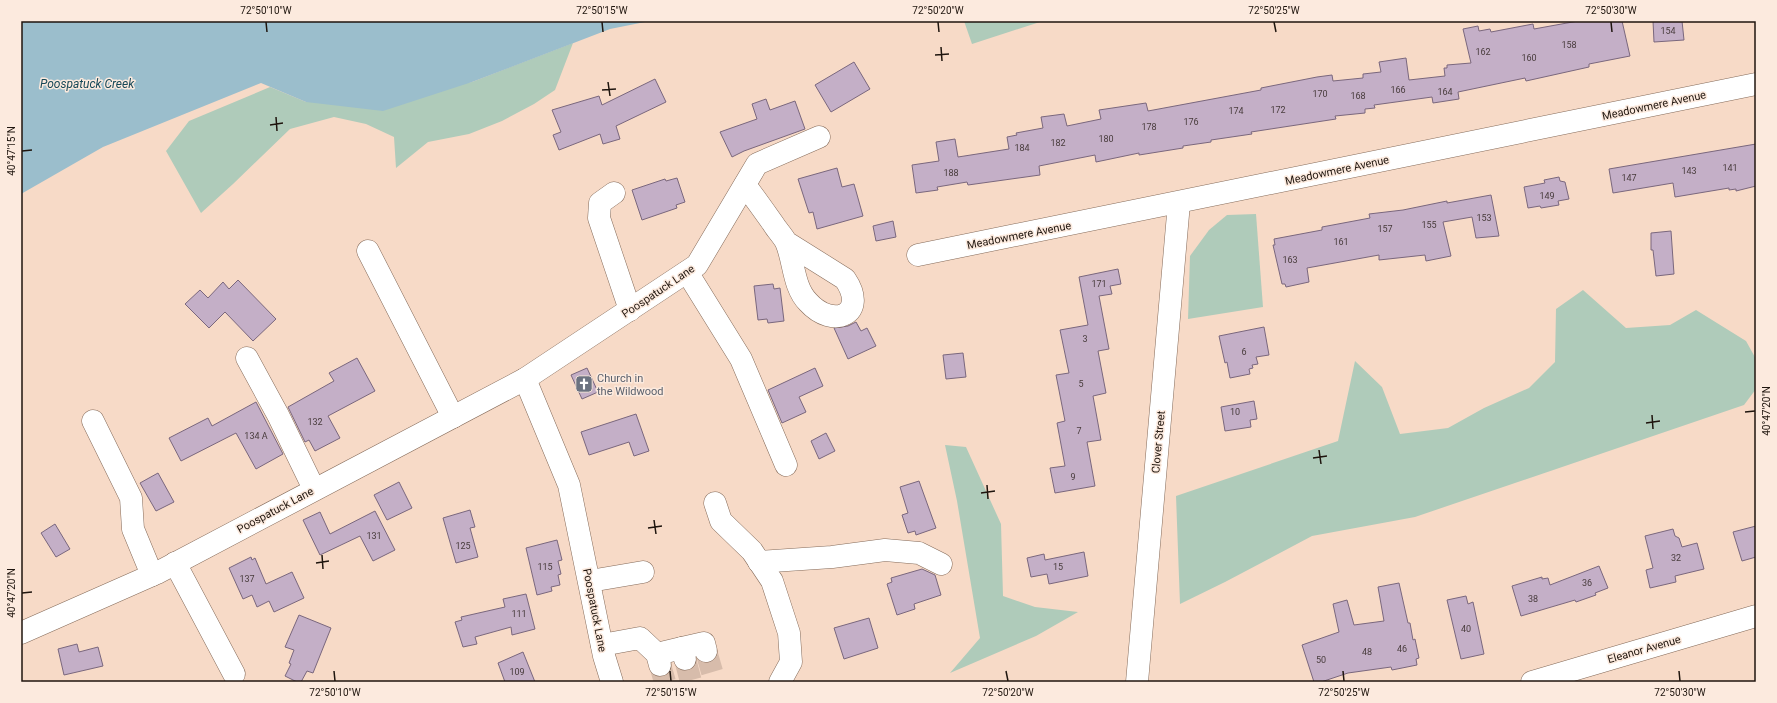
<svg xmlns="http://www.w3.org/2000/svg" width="1777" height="703" viewBox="0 0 1777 703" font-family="Roboto,sans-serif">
<rect width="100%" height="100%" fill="#f7dac7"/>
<!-- green -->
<g fill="#afcbba">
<path d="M 964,21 L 1043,21 L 972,44 Z"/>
<path d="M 573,43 L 555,90 L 534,104 L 502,121 L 469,134 L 428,142 L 396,168 L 394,137 L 366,124 L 334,117 L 290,129 L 233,184 L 201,213 L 166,151 L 189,121 L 270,87 L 306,102 L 472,82 Z"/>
<path d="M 1256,214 L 1263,307 L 1188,319 L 1190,256 L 1209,230 L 1227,215 Z"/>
<path d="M 1583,290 L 1626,328 L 1670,325 L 1696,310 L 1746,341 L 1756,359 L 1756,389 L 1744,405 L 1415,517 L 1312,536 L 1225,582 L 1180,604 L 1176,496 L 1338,441 L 1355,361 L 1382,387 L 1400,434 L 1448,428 L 1484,408 L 1529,388 L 1555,362 L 1556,309 Z"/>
<path d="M 945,445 L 966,447 L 1001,524 L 1003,596 L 1035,607 L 1078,612 L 1036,636 L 950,673 L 980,638 L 957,501 Z"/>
</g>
<!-- water -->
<path fill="#9bbecc" d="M 21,21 L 650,21 L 610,29 L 472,82 L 383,111 L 306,102 L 261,83 L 103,147 L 21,194 Z"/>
<!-- building -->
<g fill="#c4afc7" stroke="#7a677d">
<path d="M 1578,21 L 1622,21 L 1630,56 L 1589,64 L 1589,67 L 1526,81 L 1525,78 L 1458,92 L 1459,99 L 1433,103 L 1432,97 L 1374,105 L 1375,108 L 1365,109 L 1365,113 L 1335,116 L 1336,119 L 1251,132 L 1252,134 L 1211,140 L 1211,142 L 1183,146 L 1183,148 L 1139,155 L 1139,153 L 1096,162 L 1095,155 L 1039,166 L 1040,175 L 968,185 L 967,182 L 937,187 L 938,190 L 916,193 L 912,165 L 939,161 L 936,142 L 955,139 L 958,157 L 1009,149 L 1007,137 L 1017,135 L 1016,133 L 1043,128 L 1041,117 L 1064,114 L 1067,126 L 1101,119 L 1099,110 L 1146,103 L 1148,111 L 1261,90 L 1261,88 L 1317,77 L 1332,75 L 1333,81 L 1363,78 L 1363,74 L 1381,72 L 1379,62 L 1406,58 L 1409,80 L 1445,76 L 1444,68 L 1447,68 L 1447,65 L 1471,63 L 1463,29 L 1478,26 L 1479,31 L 1490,29 L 1491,32 L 1533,24 L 1534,29 Z"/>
<path d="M 1653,21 L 1682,21 L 1684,40 L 1654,42 Z"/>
<path d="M 854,62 L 870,89 L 831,112 L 815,85 Z"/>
<path d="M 655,79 L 666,102 L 616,126 L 620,139 L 603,144 L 600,134 L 559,150 L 553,135 L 561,132 L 552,110 L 599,96 L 602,105 Z"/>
<path d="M 766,99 L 770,110 L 795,101 L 805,129 L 744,151 L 732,157 L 720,132 L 757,119 L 752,104 Z"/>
<path d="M 1756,144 L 1756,186 L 1736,191 L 1736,189 L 1729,190 L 1729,188 L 1675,197 L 1673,183 L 1613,193 L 1609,169 Z"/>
<path d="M 837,168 L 842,187 L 854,184 L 863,216 L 817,229 L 813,212 L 809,213 L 798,179 Z"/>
<path d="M 1559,177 L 1560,181 L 1565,182 L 1569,199 L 1558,201 L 1559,205 L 1541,208 L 1540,206 L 1528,208 L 1524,187 L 1545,183 L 1544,180 Z"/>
<path d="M 677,178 L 685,202 L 676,205 L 677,208 L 642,220 L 632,190 L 665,179 L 666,181 Z"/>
<path d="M 1491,195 L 1499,236 L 1476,238 L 1472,217 L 1443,222 L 1451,256 L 1426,261 L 1425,255 L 1379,260 L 1379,255 L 1307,268 L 1309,282 L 1286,287 L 1285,284 L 1282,284 L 1273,245 L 1275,245 L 1274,239 L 1322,230 L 1322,227 L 1370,218 L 1369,214 L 1403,210 L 1447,201 L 1447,203 Z"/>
<path d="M 893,221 L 896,237 L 876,241 L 873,226 Z"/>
<path d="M 1671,231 L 1674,274 L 1656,276 L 1653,250 L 1651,250 L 1651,233 Z"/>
<path d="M 1118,269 L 1121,284 L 1110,286 L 1112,294 L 1099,296 L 1109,349 L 1098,351 L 1106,393 L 1093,396 L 1101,440 L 1087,442 L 1095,486 L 1055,493 L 1050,468 L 1065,466 L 1057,423 L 1065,421 L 1056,375 L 1069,373 L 1060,330 L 1088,325 L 1079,277 Z"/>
<path d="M 238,280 L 276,319 L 253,341 L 225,312 L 209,328 L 185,304 L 200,290 L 208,298 L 223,282 L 229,289 Z"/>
<path d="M 773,284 L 774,289 L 780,288 L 784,321 L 768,323 L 767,319 L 758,320 L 754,286 Z"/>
<path d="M 856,322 L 861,331 L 867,328 L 876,346 L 848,359 L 834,328 L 848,326 Z"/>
<path d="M 1264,327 L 1269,355 L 1256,357 L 1258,364 L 1252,365 L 1253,368 L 1249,369 L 1250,374 L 1230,378 L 1227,362 L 1225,363 L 1219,336 Z"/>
<path d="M 963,353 L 966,377 L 946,379 L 943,355 Z"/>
<path d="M 357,358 L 375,391 L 328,416 L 340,438 L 315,451 L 309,440 L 305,442 L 288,407 L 334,381 L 329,373 Z"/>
<path d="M 587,368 L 598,392 L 582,399 L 571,375 Z"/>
<path d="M 815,368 L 823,386 L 799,397 L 806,412 L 782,423 L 768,390 Z"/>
<path d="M 1254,401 L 1257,419 L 1250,420 L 1251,427 L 1225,431 L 1221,407 Z"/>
<path d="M 256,402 L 283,454 L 256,469 L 236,433 L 181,461 L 169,438 L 208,418 L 212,426 Z"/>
<path d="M 636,414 L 649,451 L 634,456 L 629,442 L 589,455 L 581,432 Z"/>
<path d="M 826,433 L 835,451 L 819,459 L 811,441 Z"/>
<path d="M 158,473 L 174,502 L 156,511 L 140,483 Z"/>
<path d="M 919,481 L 936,528 L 916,535 L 915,531 L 908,533 L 902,515 L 908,513 L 900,487 Z"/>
<path d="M 399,482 L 412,508 L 387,520 L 374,495 Z"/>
<path d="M 470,510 L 475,527 L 470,528 L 478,557 L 456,563 L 443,518 Z"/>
<path d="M 375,511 L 395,550 L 373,561 L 360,536 L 320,555 L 303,520 L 320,512 L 330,534 Z"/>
<path d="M 55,524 L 70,549 L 56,557 L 41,533 Z"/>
<path d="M 1756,526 L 1756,557 L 1742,561 L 1733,532 Z"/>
<path d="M 1673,529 L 1675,536 L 1679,538 L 1682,547 L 1697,543 L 1704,569 L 1675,576 L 1676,582 L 1650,588 L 1646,570 L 1653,568 L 1645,536 Z"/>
<path d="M 557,540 L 562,560 L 558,561 L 561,574 L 558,575 L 560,585 L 551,587 L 552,591 L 537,595 L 526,548 Z"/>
<path d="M 1084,552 L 1088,576 L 1049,584 L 1047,574 L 1031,577 L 1027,558 L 1044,554 L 1045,560 Z"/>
<path d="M 251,557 L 252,560 L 255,558 L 266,584 L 292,572 L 304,598 L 274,612 L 269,601 L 257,607 L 252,595 L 243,599 L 229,568 Z"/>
<path d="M 1599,566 L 1608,588 L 1595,593 L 1596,595 L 1576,602 L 1575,600 L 1521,616 L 1512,586 L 1542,577 L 1542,579 L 1548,578 L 1550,585 Z"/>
<path d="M 922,569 L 935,575 L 941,595 L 914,604 L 915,609 L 897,615 L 887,584 L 892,582 L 891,578 Z"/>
<path d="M 1399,583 L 1408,623 L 1410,623 L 1413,640 L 1415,639 L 1419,658 L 1416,659 L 1417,665 L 1392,670 L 1391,667 L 1348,673 L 1321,682 L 1314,682 L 1302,645 L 1339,632 L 1333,604 L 1347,600 L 1354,625 L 1384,621 L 1378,587 Z"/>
<path d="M 526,594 L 535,629 L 512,635 L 511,627 L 475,637 L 477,644 L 463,647 L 455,622 L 462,620 L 461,617 L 505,607 L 503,599 Z"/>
<path d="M 1466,596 L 1468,604 L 1473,602 L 1484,654 L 1461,659 L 1447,600 Z"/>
<path d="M 299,615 L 331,628 L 313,673 L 307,671 L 301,682 L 297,682 L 285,676 L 291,664 L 289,663 L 294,650 L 285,647 Z"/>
<path d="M 869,618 L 878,648 L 844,659 L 834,628 Z"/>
<path d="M 77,644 L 79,652 L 98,647 L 103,666 L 64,675 L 58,649 Z"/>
<path d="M 523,652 L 535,682 L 505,682 L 498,663 Z"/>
</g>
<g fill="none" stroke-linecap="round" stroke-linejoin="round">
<!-- minor-tunnel -->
<g stroke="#d7bcab" stroke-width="22" stroke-dasharray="22 11" stroke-linecap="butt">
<path d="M 706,651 L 715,682"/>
<path d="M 685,659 L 691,682"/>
<path d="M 660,665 L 665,682"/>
</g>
<defs>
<g id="minor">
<path d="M 745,185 C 755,198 764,211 774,225 C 777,230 783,236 786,242 C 794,260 793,287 808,302 C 833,330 869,314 845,279 L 786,242"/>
<path d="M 614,193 L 600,203 L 599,218 L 630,310"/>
<path d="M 368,251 L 453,417"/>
<path d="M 918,255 L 1756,84"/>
<path d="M 687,272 L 741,359 L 786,465"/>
<path d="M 247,358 L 278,415 L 314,489"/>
<path d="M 525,379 L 569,485 L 604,656 L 612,682"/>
<path d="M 93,421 L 131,498 L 133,529 L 152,575"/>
<path d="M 715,503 L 721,521 L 752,551 L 772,581 L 789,633 L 791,662 L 780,682"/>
<path d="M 759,562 L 832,557 L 885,550 L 919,553 L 941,564"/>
<path d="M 175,563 L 234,674"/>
<path d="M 590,581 L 643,572"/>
<path d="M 21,633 L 157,573 L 525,379 L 697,265 L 757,164 L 819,137"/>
<path d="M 602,645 L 640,638 L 657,654 L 660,665"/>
<path d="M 682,648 L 704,643 L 706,651"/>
<path d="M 657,654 L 682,648 L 685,659"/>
<path d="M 1137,682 L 1179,203"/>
<path d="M 1532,682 L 1756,616"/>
</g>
</defs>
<!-- minor casing -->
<use href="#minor" stroke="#856b5a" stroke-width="23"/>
<!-- minor -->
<use href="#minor" stroke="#fff" stroke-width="22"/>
</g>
<!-- ticks -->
<path fill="none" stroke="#1f150e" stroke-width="1.5" d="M 266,22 L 267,32M 602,22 L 603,32M 938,22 L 939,32M 1274,22 L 1276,32M 1611,22 L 1612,32M 941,47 L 942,61M 935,55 L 949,54M 608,82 L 610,96M 602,90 L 616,89M 276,117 L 277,131M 270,125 L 283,123M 22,151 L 32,150M 1745,412 L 1755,411M 1652,415 L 1653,429M 1646,423 L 1660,421M 1319,450 L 1321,464M 1313,458 L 1327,456M 987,485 L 988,499M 981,493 L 995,491M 654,520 L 656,534M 648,528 L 662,526M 322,555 L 323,569M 316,563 L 329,561M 22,593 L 32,592M 334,671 L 335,681M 670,671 L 671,681M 1006,671 L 1008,681M 1343,671 L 1344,681M 1679,671 L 1680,681"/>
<!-- icons -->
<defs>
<symbol id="church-square" viewBox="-11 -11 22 22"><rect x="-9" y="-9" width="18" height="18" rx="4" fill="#6b7280" stroke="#fceade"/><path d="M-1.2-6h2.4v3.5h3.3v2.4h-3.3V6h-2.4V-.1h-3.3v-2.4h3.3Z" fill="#fff"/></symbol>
</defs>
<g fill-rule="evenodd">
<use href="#church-square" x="574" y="374" width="20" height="20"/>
</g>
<g text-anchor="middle" stroke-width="3" stroke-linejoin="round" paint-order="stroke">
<!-- number labels -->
<g font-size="9" fill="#483c3c">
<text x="1668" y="34">154</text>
<text x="1569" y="48">158</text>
<text x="1483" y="55">162</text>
<text x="1529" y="61">160</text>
<text x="1398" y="93">166</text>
<text x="1445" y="95">164</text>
<text x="1320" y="97">170</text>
<text x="1358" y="99">168</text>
<text x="1278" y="113">172</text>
<text x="1236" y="114">174</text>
<text x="1191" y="125">176</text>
<text x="1149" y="130">178</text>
<text x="1106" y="142">180</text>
<text x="1058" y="146">182</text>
<text x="1022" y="151">184</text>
<text x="1730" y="171">141</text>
<text x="1689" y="174">143</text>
<text x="951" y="176">188</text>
<text x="1629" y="181">147</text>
<text x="1547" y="199">149</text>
<text x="1484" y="221">153</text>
<text x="1429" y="228">155</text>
<text x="1385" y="232">157</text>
<text x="1341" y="245">161</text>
<text x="1290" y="263">163</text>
<text x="1099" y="287">171</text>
<text x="1085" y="342">3</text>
<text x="1244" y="355">6</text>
<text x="1081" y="387">5</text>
<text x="1235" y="415">10</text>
<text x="315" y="425">132</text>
<text x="1079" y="434">7</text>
<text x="256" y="439">134 A</text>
<text x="1073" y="480">9</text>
<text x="374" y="539">131</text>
<text x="463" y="549">125</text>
<text x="1676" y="561">32</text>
<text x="545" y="570">115</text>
<text x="1058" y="570">15</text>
<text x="247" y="582">137</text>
<text x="1587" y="586">36</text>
<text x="1533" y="602">38</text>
<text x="519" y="617">111</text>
<text x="1466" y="632">40</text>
<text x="1402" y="652">46</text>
<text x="1367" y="655">48</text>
<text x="1321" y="663">50</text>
<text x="517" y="675">109</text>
</g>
<!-- street labels -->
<g font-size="11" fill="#1f150e" stroke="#fceade">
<text transform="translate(1654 105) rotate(-12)" y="4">Meadowmere Avenue</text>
<text transform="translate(1337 170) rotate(-12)" y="4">Meadowmere Avenue</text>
<text transform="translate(1019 235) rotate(-11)" y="4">Meadowmere Avenue</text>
<text transform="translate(658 291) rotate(-34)" y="4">Poospatuck Lane</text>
<text transform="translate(1158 442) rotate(-85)" y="4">Clover Street</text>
<text transform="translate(275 510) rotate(-28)" y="4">Poospatuck Lane</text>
<text transform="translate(595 610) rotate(79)" y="4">Poospatuck Lane</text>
<text transform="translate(1644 649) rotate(-16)" y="4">Eleanor Avenue</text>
</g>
<!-- worship labels -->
<g font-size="11" fill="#5b616d" stroke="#fceade" text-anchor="start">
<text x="597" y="382">Church in<tspan x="597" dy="13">the Wildwood</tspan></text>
</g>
<!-- water labels -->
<g font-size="12" font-style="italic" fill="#164858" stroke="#fceade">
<text x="87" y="88">Poospatuck Creek</text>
</g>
</g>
<!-- border -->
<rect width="1777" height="703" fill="none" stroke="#fceade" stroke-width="44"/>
<rect x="22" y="22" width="1733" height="659" fill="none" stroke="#1f150e" stroke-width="1.5"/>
<g font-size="10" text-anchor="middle" fill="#1f150e">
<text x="266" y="14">72°50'10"W</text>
<text x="602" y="14">72°50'15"W</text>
<text x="938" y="14">72°50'20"W</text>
<text x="1274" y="14">72°50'25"W</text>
<text x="1611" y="14">72°50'30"W</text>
<text transform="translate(11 151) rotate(-90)" y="4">40°47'15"N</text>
<text transform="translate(1766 411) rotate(-90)" y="4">40°47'20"N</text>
<text transform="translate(11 593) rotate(-90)" y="4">40°47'20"N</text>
<text x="335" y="696">72°50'10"W</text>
<text x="671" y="696">72°50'15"W</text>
<text x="1008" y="696">72°50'20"W</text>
<text x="1344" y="696">72°50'25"W</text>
<text x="1680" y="696">72°50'30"W</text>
</g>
</svg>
